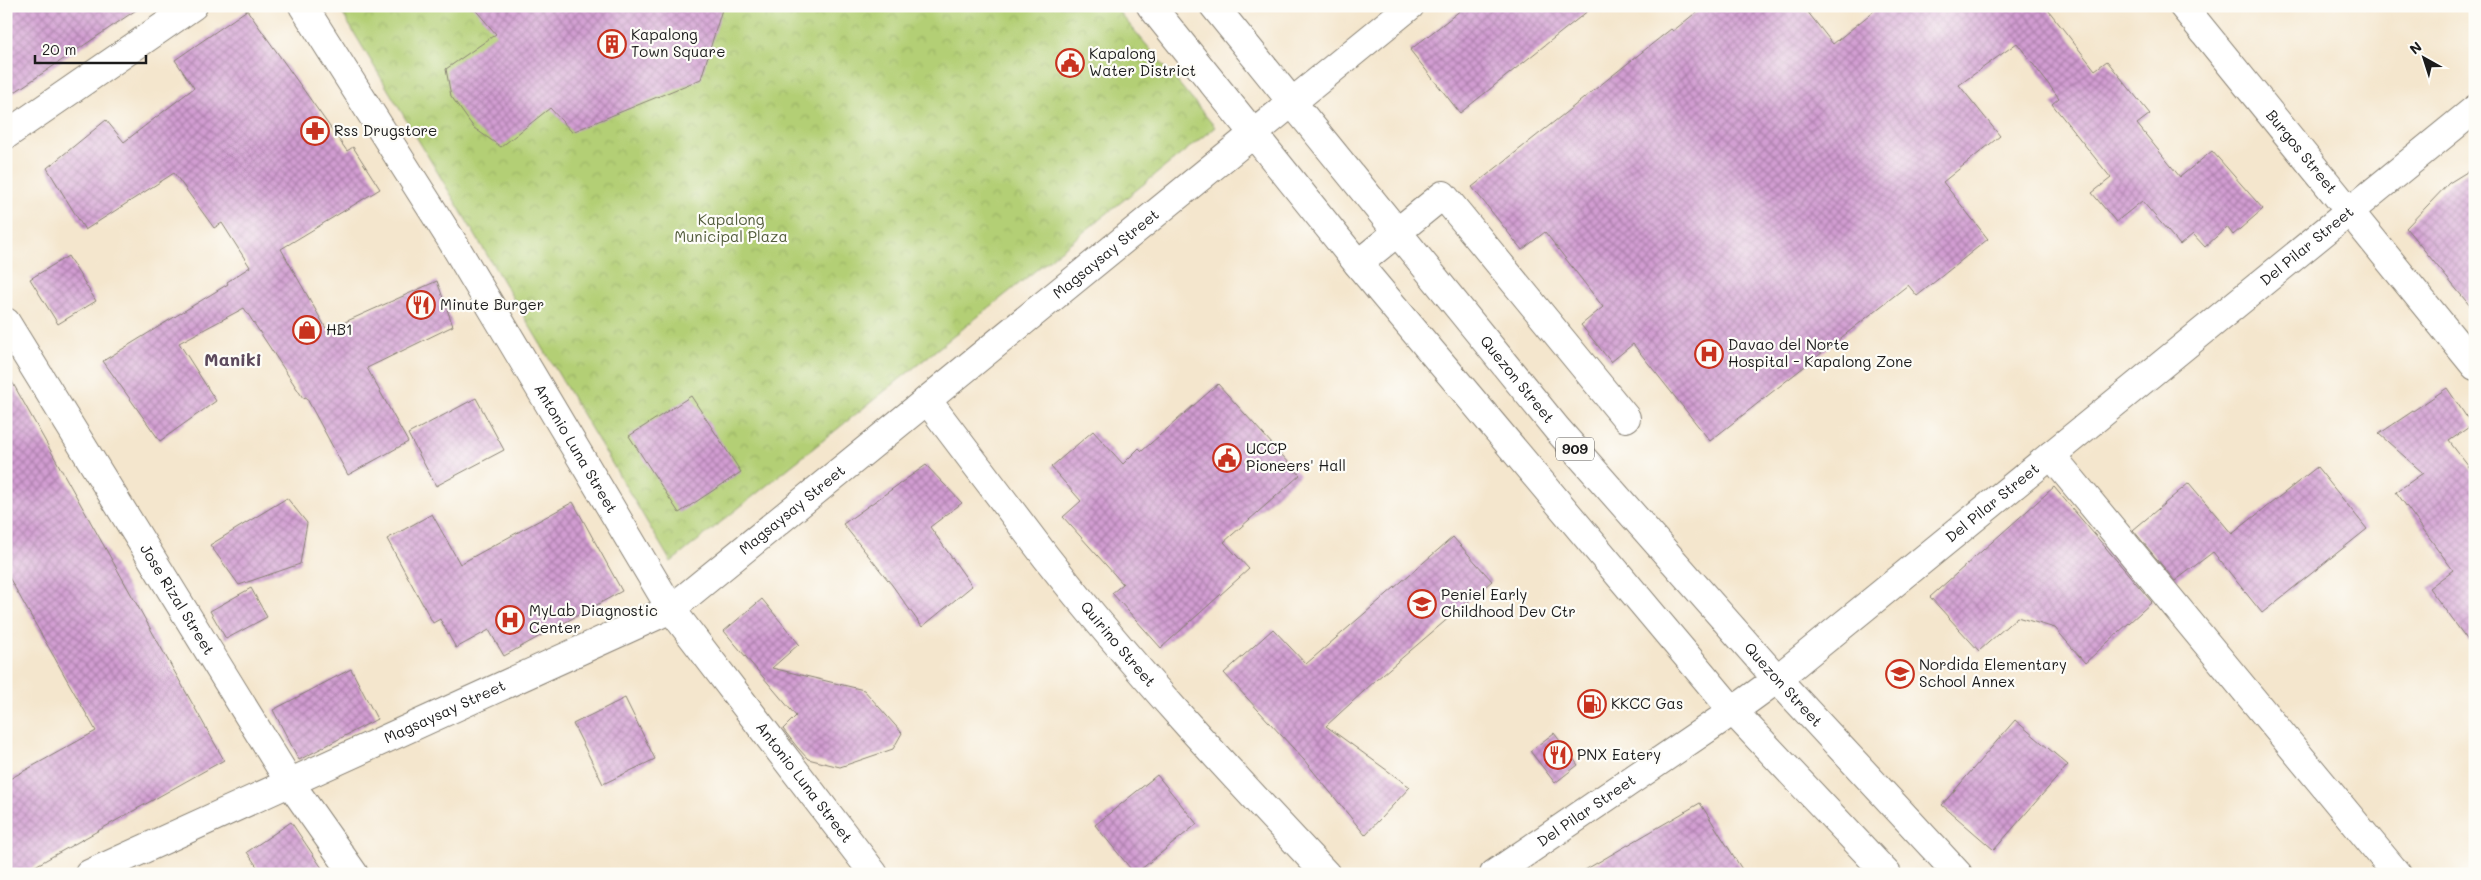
<svg xmlns="http://www.w3.org/2000/svg" width="2481" height="880" viewBox="0 0 2481 880" font-family="Mali,sans-serif">
<defs>
<pattern id="park-crowns" width="20" height="18" patternUnits="userSpaceOnUse" patternTransform="scale(1.25)"><rect width="20" height="18" fill="#b3cf75"/><path d="M2 6a3 3 0 1 1 6 0M12 15a3 3 0 1 1 6 0" fill="none" stroke="#99b165"/></pattern>
<pattern id="building-cross-hatch" width="8" height="8" patternUnits="userSpaceOnUse" patternTransform="scale(1.25)"><rect width="8" height="8" fill="#d29dd2"/><path d="M0 0l8 8M0 8l8-8" fill="none" stroke="#aa7faa"/></pattern>
</defs>
<rect width="100%" height="100%" fill="#fdfcf7"/>
<filter id="ink" filterUnits="userSpaceOnUse"><feTurbulence type="fractalNoise" baseFrequency=".02" numOctaves="2"/><feDisplacementMap in="SourceGraphic" scale="10" xChannelSelector="R" yChannelSelector="G"/><feConvolveMatrix kernelMatrix="1 2 1 2 8 2 1 2 1" color-interpolation-filters="sRGB"/></filter>
<filter id="wash" filterUnits="userSpaceOnUse"><feTurbulence type="fractalNoise" baseFrequency=".0096" numOctaves="4" result="noise"/><feDisplacementMap in="SourceGraphic" scale="20" xChannelSelector="R" yChannelSelector="G"/><feGaussianBlur stdDeviation="1.12" result="paint"/><feColorMatrix in="noise" values="0 0 0 0 0 0 0 0 0 0 0 0 0 0 0 0 0 1.4 0 .05"/><feComposite in="paint" operator="in"/></filter>
<g filter="url(#wash)">
<rect width="100%" height="100%" fill="#f4e6cd"/>
<!-- park -->
<path fill="url(#park-crowns)" stroke="#687648" d="M 338,6 L 1114,6 L 1215,127 L 671,562 Z"/>
<g id="blocks">
<!-- building -->
<g fill="url(#building-cross-hatch)">
<path d="M 6,6 L 142,6 L 6,98 Z"/>
<path d="M 472,6 L 723,6 L 701,79 L 572,132 L 550,108 L 501,147 L 474,128 L 451,96 L 446,69 L 496,34 Z"/>
<path d="M 1466,6 L 1594,6 L 1460,113 L 1410,50 Z"/>
<path d="M 1704,6 L 1803,6 L 1833,44 L 1880,6 L 2045,6 L 2095,70 L 2107,61 L 2150,114 L 2137,124 L 2180,177 L 2212,151 L 2263,209 L 2233,235 L 2227,227 L 2205,247 L 2193,234 L 2180,245 L 2142,201 L 2116,222 L 2092,193 L 2111,178 L 2052,104 L 2059,98 L 2017,43 L 1959,85 L 2000,136 L 1943,182 L 1988,239 L 1917,296 L 1908,285 L 1710,441 L 1633,344 L 1611,362 L 1581,325 L 1603,307 L 1545,232 L 1522,250 L 1472,187 L 1671,29 L 1673,31 Z"/>
<path d="M 247,10 L 347,151 L 353,147 L 380,189 L 281,249 L 327,330 L 437,281 L 453,326 L 367,368 L 408,442 L 348,475 L 306,397 L 303,398 L 244,308 L 179,343 L 216,401 L 160,441 L 103,361 L 228,284 L 227,282 L 250,267 L 222,223 L 214,228 L 174,173 L 85,230 L 47,168 L 106,120 L 124,142 L 194,88 L 175,60 Z"/>
<path d="M 2475,167 L 2475,312 L 2406,228 L 2449,183 Z"/>
<path d="M 68,256 L 96,301 L 58,324 L 30,279 Z"/>
<path d="M 6,371 L 224,760 L 21,874 L 6,874 L 6,781 L 96,731 L 6,572 Z"/>
<path d="M 1218,384 L 1300,475 L 1224,542 L 1249,569 L 1161,648 L 1112,593 L 1123,584 L 1063,517 L 1081,501 L 1051,467 L 1093,431 L 1123,464 L 1139,448 L 1142,451 Z"/>
<path d="M 2447,388 L 2472,425 L 2449,441 L 2475,475 L 2475,650 L 2429,588 L 2453,570 L 2396,492 L 2423,473 L 2379,434 Z"/>
<path d="M 691,396 L 741,472 L 679,513 L 629,436 Z"/>
<path d="M 476,398 L 504,450 L 436,486 L 408,434 Z"/>
<path d="M 926,465 L 962,503 L 930,527 L 972,586 L 922,627 L 892,585 L 843,524 Z"/>
<path d="M 2317,467 L 2367,529 L 2262,613 L 2213,552 L 2175,581 L 2133,530 L 2189,483 L 2232,534 Z"/>
<path d="M 2054,487 L 2152,602 L 2085,663 L 2055,628 L 2017,617 L 1979,651 L 1930,597 Z"/>
<path d="M 287,498 L 307,523 L 300,564 L 239,585 L 210,545 Z"/>
<path d="M 573,502 L 622,591 L 504,656 L 489,630 L 456,648 L 440,619 L 433,623 L 387,539 L 432,514 L 460,564 Z"/>
<path d="M 1453,537 L 1492,581 L 1376,680 L 1326,726 L 1410,787 L 1365,835 L 1304,760 L 1224,673 L 1273,629 L 1306,664 Z"/>
<path d="M 251,588 L 267,617 L 226,639 L 210,611 Z"/>
<path d="M 762,599 L 799,644 L 772,668 L 864,690 L 902,733 L 893,749 L 840,767 L 808,759 L 797,747 L 783,729 L 796,716 L 724,631 Z"/>
<path d="M 351,669 L 377,719 L 299,760 L 273,710 Z"/>
<path d="M 625,698 L 655,759 L 603,784 L 573,724 Z"/>
<path d="M 2015,720 L 2068,765 L 1994,850 L 1942,805 Z"/>
<path d="M 1554,733 L 1578,765 L 1555,783 L 1530,751 Z"/>
<path d="M 1157,775 L 1197,824 L 1135,874 L 1095,825 Z"/>
<path d="M 1700,803 L 1745,874 L 1578,874 Z"/>
<path d="M 291,822 L 326,874 L 262,874 L 247,852 Z"/>
</g>
</g>
</g>
<g filter="url(#ink)">
<use href="#blocks" fill-opacity="0" stroke="#888174" stroke-width="1"/>
<g fill="none" stroke-linecap="round" stroke-linejoin="round">
<defs>
<g id="minor">
<path id="s1" d="M 303,6 L 452,241 L 671,609 L 874,874"/>
<path id="s2" d="M 2183,6 L 2475,366"/>
<path d="M 6,135 L 193,6"/>
<path d="M 1358,264 L 1443,195 L 1626,418"/>
<path id="s3" d="M 6,322 L 290,783 L 354,874"/>
<path id="s4" d="M 927,400 C 967,452 1006,505 1046,557 C 1133,668 1229,771 1326,874"/>
<path d="M 2051,455 L 2397,874"/>
<path id="s5" d="M 89,874 L 671,609 L 1410,6"/>
<path id="s6" d="M 1494,874 L 1733,711 L 1777,679 L 2475,109"/>
</g>
<g id="highway">
<path d="M 1151,6 L 1358,264 L 1733,711 L 1887,874"/>
<path id="s7" d="M 1214,6 L 1557,429 L 1777,679 L 1958,874"/>
</g>
</defs>
<!-- minor casing -->
<use href="#minor" stroke="#888174" stroke-width="30"/>
<!-- highway casing -->
<use href="#highway" stroke="#888174" stroke-width="30"/>
<!-- minor -->
<use href="#minor" stroke="#fff" stroke-width="28"/>
<!-- highway -->
<use href="#highway" stroke="#fff" stroke-width="28"/>
</g>
</g>
<!-- icons -->
<defs>
<symbol id="building-ring" viewBox="-11 -11 22 22"><circle r="9.5" fill="#fdfcf7" stroke="#c8321e" stroke-width="1.5"/><path d="M-4-6H4V6H1V3H-1V6H-4ZM-2.5-4.3h1.7v1.8h-1.7ZM.8-4.3h1.7v1.8H.8ZM-2.5-1h1.7V.8h-1.7ZM.8-1h1.7V.8H.8Z" fill="#c8321e"/></symbol>
<symbol id="civic-ring" viewBox="-11 -11 22 22"><circle r="9.5" fill="#fdfcf7" stroke="#c8321e" stroke-width="1.5"/><path d="M-.6-6.5H3V-4.5H.6V-3L4-1V1h2V6H-6V1h2V-1L-.6-3ZM-1.2 2.5V6h2.4V2.5Z" fill="#c8321e"/></symbol>
<symbol id="pharmacy-ring" viewBox="-11 -11 22 22"><circle r="9.5" fill="#fdfcf7" stroke="#c8321e" stroke-width="1.5"/><path d="M-2-6h4v4h4v4h-4v4h-4v-4h-4v-4h4Z" fill="#c8321e"/></symbol>
<symbol id="restaurant-ring" viewBox="-11 -11 22 22"><circle r="9.5" fill="#fdfcf7" stroke="#c8321e" stroke-width="1.5"/><path d="M-5-6h1v4h1v-4h1v4h1v-4h1v5L-1.5 .5V6h-2V.5L-5-1ZM5-6V6H3V1.5H1.5Q1.5-4 5-6Z" fill="#c8321e"/></symbol>
<symbol id="shop-ring" viewBox="-11 -11 22 22"><circle r="9.5" fill="#fdfcf7" stroke="#c8321e" stroke-width="1.5"/><path d="M-5-2.5h2.3a2.7 3.5 0 0 1 5.4 0H5L5.5 6h-11ZM-1.5-2.5h3a1.5 2.3 0 0 0-3 0Z" fill="#c8321e"/></symbol>
<symbol id="hospital-ring" viewBox="-11 -11 22 22"><circle r="9.5" fill="#fdfcf7" stroke="#c8321e" stroke-width="1.5"/><path d="M-5-5h3v3.5h4V-5h3V5h-3V1.5h-4V5h-3Z" fill="#c8321e"/></symbol>
<symbol id="school-ring" viewBox="-11 -11 22 22"><circle r="9.5" fill="#fdfcf7" stroke="#c8321e" stroke-width="1.5"/><path d="M0-5L7-2L0 1L-7-2ZM-4 1L0 2.5L4 1V4Q0 6-4 4Z" fill="#c8321e"/></symbol>
<symbol id="fuel-ring" viewBox="-11 -11 22 22"><circle r="9.5" fill="#fdfcf7" stroke="#c8321e" stroke-width="1.5"/><path d="M-5.5-6h7V0h2V4h1.3V-2.5L3-4.5l.8-.8L6-3V5H2.5V1h-1V6h-7ZM-4.2-4.7v3.2H.2V-4.7Z" fill="#c8321e"/></symbol>
</defs>
<g fill-rule="evenodd">
<use href="#building-ring" x="596" y="28" width="32" height="32"/>
<use href="#civic-ring" x="1054" y="47" width="32" height="32"/>
<use href="#pharmacy-ring" x="299" y="115" width="32" height="32"/>
<use href="#restaurant-ring" x="405" y="289" width="32" height="32"/>
<use href="#shop-ring" x="291" y="314" width="32" height="32"/>
<use href="#hospital-ring" x="1693" y="338" width="32" height="32"/>
<use href="#civic-ring" x="1211" y="442" width="32" height="32"/>
<use href="#school-ring" x="1406" y="588" width="32" height="32"/>
<use href="#hospital-ring" x="494" y="604" width="32" height="32"/>
<use href="#school-ring" x="1884" y="658" width="32" height="32"/>
<use href="#fuel-ring" x="1576" y="688" width="32" height="32"/>
<use href="#restaurant-ring" x="1542" y="739" width="32" height="32"/>
</g>
<g text-anchor="middle" stroke-width="4.5" stroke-linejoin="round" paint-order="stroke">
<!-- shield labels -->
<rect fill="#fdfcf7" stroke="#605f5e" stroke-width="1" x="1556" y="437.5" width="38" height="23" rx="4"/>
<g font-size="14" font-weight="bold" fill="#1c1c1c">
<text x="1575" y="454">909</text>
</g>
<!-- poi labels -->
<g font-size="15" fill="#1c1c1c" stroke="#fdfcf7" text-anchor="start">
<text x="631" y="40">Kapalong<tspan x="631" dy="17">Town Square</tspan></text>
<text x="1089" y="59">Kapalong<tspan x="1089" dy="17">Water District</tspan></text>
<text x="334" y="136">Rss Drugstore</text>
<text x="440" y="310">Minute Burger</text>
<text x="326" y="335">HB1</text>
<text x="1728" y="350">Davao del Norte<tspan x="1728" dy="17">Hospital - Kapalong Zone</tspan></text>
<text x="1246" y="454">UCCP<tspan x="1246" dy="17">Pioneers' Hall</tspan></text>
<text x="1441" y="600">Peniel Early<tspan x="1441" dy="17">Childhood Dev Ctr</tspan></text>
<text x="529" y="616">MyLab Diagnostic<tspan x="529" dy="17">Center</tspan></text>
<text x="1919" y="670">Nordida Elementary<tspan x="1919" dy="17">School Annex</tspan></text>
<text x="1611" y="709">KKCC Gas</text>
<text x="1577" y="760">PNX Eatery</text>
</g>
<!-- street labels -->
<g font-size="15" fill="#1c1c1c" stroke="#fdfcf7">
<text dy="5" stroke="none"><textPath href="#s2" startOffset="188">Burgos Street</textPath></text>
<text dy="5" stroke="none"><textPath href="#s6" startOffset="1028">Del Pilar Street</textPath></text>
<text dy="5" stroke="none"><textPath href="#s5" startOffset="1201">Magsaysay Street</textPath></text>
<text dy="5" stroke="none"><textPath href="#s7" startOffset="481">Quezon Street</textPath></text>
<text dy="5" stroke="none"><textPath href="#s1" startOffset="520">Antonio Luna Street</textPath></text>
<text dy="5" stroke="none"><textPath href="#s6" startOffset="622">Del Pilar Street</textPath></text>
<text dy="5" stroke="none"><textPath href="#s5" startOffset="796">Magsaysay Street</textPath></text>
<text dy="5" stroke="none"><textPath href="#s3" startOffset="326">Jose Rizal Street</textPath></text>
<text dy="5" stroke="none"><textPath href="#s4" startOffset="310">Quirino Street</textPath></text>
<text dy="5" stroke="none"><textPath href="#s7" startOffset="886">Quezon Street</textPath></text>
<text dy="5" stroke="none"><textPath href="#s5" startOffset="391">Magsaysay Street</textPath></text>
<text dy="5" stroke="none"><textPath href="#s1" startOffset="925">Antonio Luna Street</textPath></text>
<text dy="5" stroke="none"><textPath href="#s6" startOffset="112">Del Pilar Street</textPath></text>
</g>
<!-- park labels -->
<g font-size="15" fill="#515b3b" stroke="#fdfcf7">
<text x="731" y="225">Kapalong<tspan x="731" dy="17">Municipal Plaza</tspan></text>
</g>
<!-- quarter labels -->
<g font-size="18" font-weight="bold" fill="#5c495c" stroke="#fdfcf7">
<text x="233" y="366">Maniki</text>
</g>
</g>
<!-- margin -->
<rect width="2481" height="880" fill="none" stroke="#fdfcf7" stroke-width="25"/>
<!-- north arrow -->
<g transform="translate(2424 58) rotate(321)" stroke="#fdfcf7" stroke-width="4" paint-order="stroke">
<path d="M0-4L9 19L0 12L-9 19Z" fill="#1c1c1c"/>
<text y="-8" font-size="14" font-weight="bold" text-anchor="middle" fill="#1c1c1c">N</text>
</g>
<!-- scale -->
<path d="M35 55v8h111v-8" fill="none" stroke="#1c1c1c" stroke-width="2.5"/>
<text x="42" y="55" font-size="15" fill="#1c1c1c" stroke="#fdfcf7" stroke-width="4" paint-order="stroke">20 m</text>
</svg>
